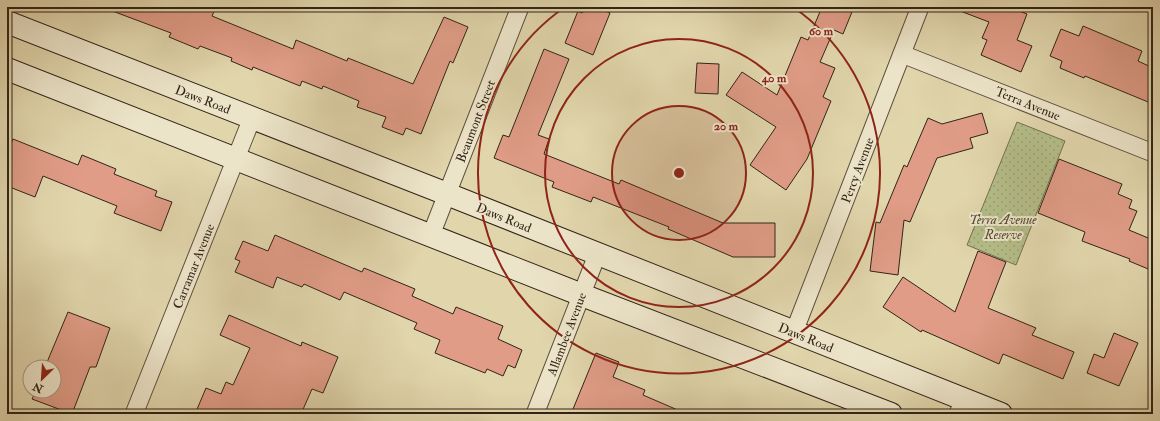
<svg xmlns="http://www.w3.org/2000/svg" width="1160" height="421" viewBox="0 0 1160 421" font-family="'IM FELL Double Pica',serif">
<defs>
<pattern id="grass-dots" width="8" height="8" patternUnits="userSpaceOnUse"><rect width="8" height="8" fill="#b4bd88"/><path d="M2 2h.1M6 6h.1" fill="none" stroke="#9ba275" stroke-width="1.8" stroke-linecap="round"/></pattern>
</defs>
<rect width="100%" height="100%" fill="#e1d5ac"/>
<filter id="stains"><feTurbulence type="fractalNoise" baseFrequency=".005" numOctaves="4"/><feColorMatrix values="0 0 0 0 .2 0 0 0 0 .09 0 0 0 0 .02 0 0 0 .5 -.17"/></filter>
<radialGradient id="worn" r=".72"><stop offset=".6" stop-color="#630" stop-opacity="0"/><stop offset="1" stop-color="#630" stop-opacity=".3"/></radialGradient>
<!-- grass -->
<path fill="url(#grass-dots)" stroke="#737050" d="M 1017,122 L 1065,141 L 1016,265 L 967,245 Z"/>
<!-- building -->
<g fill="#e09c87" stroke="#322417">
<path d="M 107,7 L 216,7 L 212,16 L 293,49 L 296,40 L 347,61 L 348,58 L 413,84 L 444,17 L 468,27 L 453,63 L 450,61 L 421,134 L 406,128 L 403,135 L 382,127 L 386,117 L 357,107 L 359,101 L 323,86 L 322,89 L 302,81 L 300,86 L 253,67 L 252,70 L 231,61 L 232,58 L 200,46 L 198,49 L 169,37 L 171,33 L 107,9 Z"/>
<path d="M 585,7 L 597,7 L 610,13 L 593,55 L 565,43 L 578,11 L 582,13 Z"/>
<path d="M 822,7 L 854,7 L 843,34 L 834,30 L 820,62 L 835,68 L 823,97 L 831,101 L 807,159 L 786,190 L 750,165 L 776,127 L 726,95 L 742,72 L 777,95 L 801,37 L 808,40 Z"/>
<path d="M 955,7 L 1009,7 L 1027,14 L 1017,40 L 1032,46 L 1021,72 L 981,55 L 987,40 L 982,38 L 989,22 L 955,9 Z"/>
<path d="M 1083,26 L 1142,51 L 1138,61 L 1153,68 L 1153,104 L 1085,76 L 1084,78 L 1060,68 L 1062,61 L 1050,56 L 1061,29 L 1079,36 Z"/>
<path d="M 544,49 L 569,59 L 538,135 L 549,139 L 544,154 L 619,184 L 621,180 L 723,223 L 775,223 L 775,257 L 733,257 L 668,229 L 669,227 L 593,197 L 591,202 L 552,187 L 554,182 L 494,158 L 503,135 L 509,137 Z"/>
<path d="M 697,63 L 719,64 L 718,94 L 695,93 Z"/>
<path d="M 982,113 L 988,133 L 970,138 L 973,148 L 937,158 L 910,222 L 904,220 L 898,275 L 870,271 L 876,222 L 880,223 L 904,165 L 907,167 L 928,118 L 942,124 Z"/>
<path d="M 13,139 L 78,165 L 82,155 L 116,169 L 114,174 L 157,191 L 155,196 L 172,202 L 161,231 L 114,213 L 117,206 L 43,176 L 35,197 L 7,186 L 7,153 Z"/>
<path d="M 1059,159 L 1122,184 L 1118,194 L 1132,200 L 1129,208 L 1137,211 L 1129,230 L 1153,240 L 1153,271 L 1129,261 L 1130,259 L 1082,241 L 1085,232 L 1038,213 Z"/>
<path d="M 275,235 L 362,272 L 364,268 L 415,289 L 412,296 L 453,314 L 456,307 L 503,326 L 498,339 L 522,350 L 515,368 L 508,365 L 503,376 L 487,369 L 485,373 L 435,353 L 440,340 L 414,329 L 417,323 L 344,292 L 340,300 L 304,284 L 302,287 L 277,277 L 273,288 L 235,272 L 240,261 L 235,259 L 243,241 L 268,251 Z"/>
<path d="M 978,251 L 1006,262 L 988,308 L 1036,328 L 1032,335 L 1074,352 L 1063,379 L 1003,354 L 999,364 L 922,330 L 921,332 L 883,307 L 903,277 L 955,312 Z"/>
<path d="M 68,312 L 110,328 L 96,367 L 90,367 L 72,414 L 32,399 L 36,391 L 54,391 L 54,367 L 45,367 Z"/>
<path d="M 229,315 L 301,346 L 302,342 L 338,357 L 323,393 L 312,389 L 301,414 L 195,414 L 206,388 L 221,394 L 226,382 L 233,385 L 250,348 L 220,335 Z"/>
<path d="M 1114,333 L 1138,343 L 1119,386 L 1087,373 L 1094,354 L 1104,358 Z"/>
<path d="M 596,353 L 619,362 L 613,377 L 645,390 L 643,395 L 687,414 L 571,414 Z"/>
</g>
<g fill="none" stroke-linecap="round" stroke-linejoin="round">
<defs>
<g id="street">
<path d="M 902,54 L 1153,153"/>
<path d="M 431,235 L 520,7"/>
<path d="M 794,332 L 920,7"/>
<path d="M 134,414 L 252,118"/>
<path d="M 535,414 L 597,255"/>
<path d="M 958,414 L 964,399"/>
</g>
<g id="secondary">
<path d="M 7,22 L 447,194 L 1001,414"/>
<path d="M 7,69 L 582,295 L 891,414"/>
</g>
</defs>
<!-- street casing -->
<use href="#street" stroke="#5e503c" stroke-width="19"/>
<!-- secondary casing -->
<use href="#secondary" stroke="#322417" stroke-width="24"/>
<!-- street -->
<use href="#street" stroke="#ece4c9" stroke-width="17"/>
<!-- secondary -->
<use href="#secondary" stroke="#ece4c9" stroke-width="22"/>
</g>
<!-- distance rings -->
<circle cx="679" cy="173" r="67" fill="#8f2418" fill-opacity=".12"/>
<g fill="none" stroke="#8f2418" stroke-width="2">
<circle cx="679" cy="173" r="67"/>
<circle cx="679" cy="173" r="134"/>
<path d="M793 7A201 201 0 1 1 565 7"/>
</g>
<g text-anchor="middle" stroke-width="4" stroke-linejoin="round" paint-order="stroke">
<!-- street labels -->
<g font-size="13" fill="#322417" stroke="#ece4c9">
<text transform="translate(203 99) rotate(21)" y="5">Daws Road</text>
<text transform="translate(1028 103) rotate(22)" y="5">Terra Avenue</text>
<text transform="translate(475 121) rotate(-69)" y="5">Beaumont Street</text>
<text transform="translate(857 170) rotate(-69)" y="5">Percy Avenue</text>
<text transform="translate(504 217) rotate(22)" y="5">Daws Road</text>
<text transform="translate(193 266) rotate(-68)" y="5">Carramar Avenue</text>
<text transform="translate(566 334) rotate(-69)" y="5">Allambee Avenue</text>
<text transform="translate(806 337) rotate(22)" y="5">Daws Road</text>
</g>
<!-- park labels -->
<g font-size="13" font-style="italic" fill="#524a33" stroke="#ece4c9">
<text x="1003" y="224">Terra Avenue<tspan x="1003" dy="15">Reserve</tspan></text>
</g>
</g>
<circle cx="679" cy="173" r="6" fill="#8f2418" stroke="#ece4c9" stroke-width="2"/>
<g font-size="12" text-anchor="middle" font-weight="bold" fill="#8f2418" stroke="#ece4c9" stroke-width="4" stroke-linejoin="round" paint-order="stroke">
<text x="821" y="35">60 m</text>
<text x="774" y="82">40 m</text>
<text x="726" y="130">20 m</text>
</g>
<!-- margin -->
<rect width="1160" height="421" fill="none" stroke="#e1d5ac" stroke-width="24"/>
<rect x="8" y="8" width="1144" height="405" fill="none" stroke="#322417" stroke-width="2"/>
<rect x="12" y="12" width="1136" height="397" fill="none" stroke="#322417"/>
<!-- north arrow -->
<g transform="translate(42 379) rotate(205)"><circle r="19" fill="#ece4c9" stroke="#a29782"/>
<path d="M0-3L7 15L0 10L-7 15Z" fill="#8f2418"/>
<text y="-6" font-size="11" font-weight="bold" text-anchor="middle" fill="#322417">N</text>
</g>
<rect width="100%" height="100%" filter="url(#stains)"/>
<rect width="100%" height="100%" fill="url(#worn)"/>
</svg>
